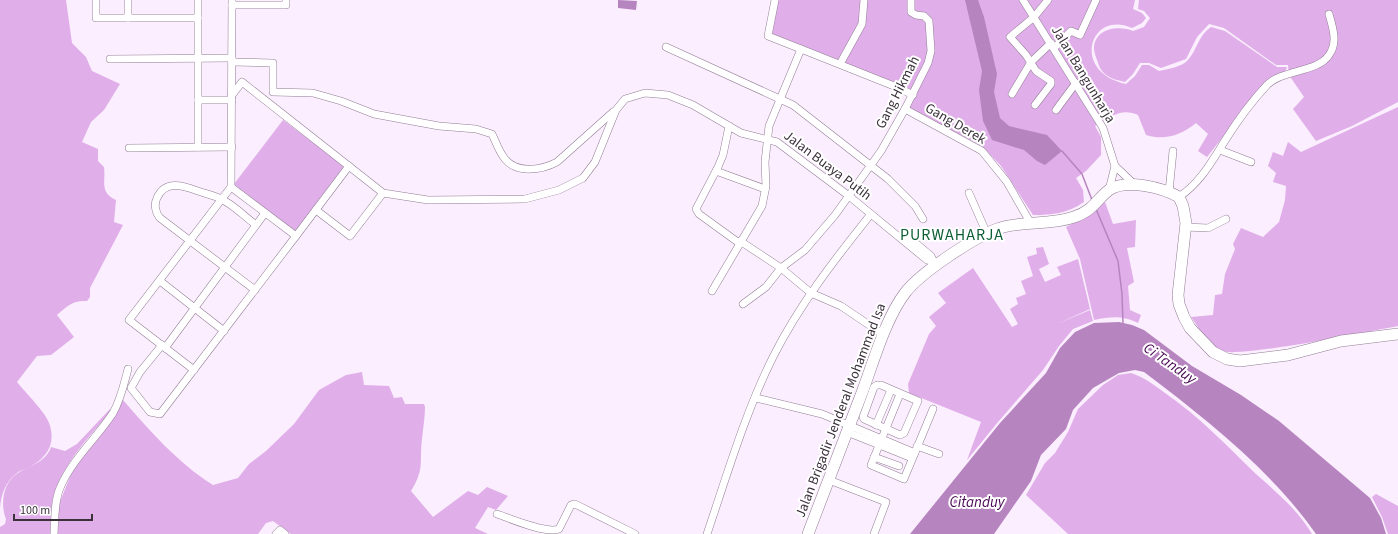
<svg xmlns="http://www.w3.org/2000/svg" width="1398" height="534" viewBox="0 0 1398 534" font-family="'Source Sans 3',sans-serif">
<rect width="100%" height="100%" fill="#fbeefe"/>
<!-- green -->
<g fill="#e0aee9">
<path d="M 0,0 L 66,0 L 72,43 L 86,57 L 92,71 L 120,84 L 104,110 L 91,122 L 82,142 L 98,149 L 98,161 L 104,167 C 106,182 99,192 116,200 L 114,222 L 123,225 L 90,288 L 90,297 L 87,301 C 73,300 67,306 57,315 L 74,337 L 51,355 L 37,356 L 17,382 C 25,392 46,413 49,423 C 57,444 46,459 28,468 C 25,470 20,470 17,473 C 6,481 1,494 0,508 Z"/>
<path d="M 777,0 L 1135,0 L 1133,9 L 1142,13 L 1146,18 L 1142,23 L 1132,28 C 1090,9 1070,72 1126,84 L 1135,76 L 1142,65 L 1149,65 L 1159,71 C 1167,69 1182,67 1188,60 C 1197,50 1198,36 1211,27 L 1225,31 L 1277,67 L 1287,67 L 1285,72 L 1275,75 L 1266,82 L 1207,157 L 1198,151 L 1208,134 L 1196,123 C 1181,135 1165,141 1146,135 L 1138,115 C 1121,107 1109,118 1095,126 L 1101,137 L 1101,155 L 1086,171 L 1076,178 L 1083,190 L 1084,202 C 1068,213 1053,215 1033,215 L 1001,166 L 982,146 L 908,108 L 916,95 L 770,35 Z"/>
<path d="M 1139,0 L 1398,0 L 1398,102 L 1352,126 L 1316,141 L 1293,109 L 1304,97 L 1289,75 L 1288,65 L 1276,65 L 1224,28 L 1209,24 L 1197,37 L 1186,59 L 1161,68 L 1149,63 L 1140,63 L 1133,74 L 1125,82 C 1117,80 1111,79 1105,74 C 1100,70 1099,65 1097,60 C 1096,57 1094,52 1094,48 C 1095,28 1119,25 1133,31 L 1144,27 L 1150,18 L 1144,11 L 1138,9 Z"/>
<path d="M 1398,107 L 1398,326 C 1371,331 1239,358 1222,351 C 1208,345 1199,328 1191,317 L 1213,315 L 1215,295 L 1222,294 L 1225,274 L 1235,249 L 1233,244 L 1241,228 L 1263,237 L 1279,222 L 1285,200 L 1286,186 L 1273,182 L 1276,173 L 1268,166 L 1273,152 L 1283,156 L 1288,142 L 1301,152 Z"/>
<path d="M 283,120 L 344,166 L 295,231 L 234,184 Z"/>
<path d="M 1105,202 L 1113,224 L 1136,220 L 1135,247 L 1127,248 L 1134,282 L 1128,286 L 1130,310 L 1141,315 L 1138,323 C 1121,315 1111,317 1094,320 L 1080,259 L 1066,227 L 1083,218 Z"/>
<path d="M 1043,247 L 1049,264 L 1039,269 L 1045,282 L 1061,275 L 1057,267 L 1078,259 L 1090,309 L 1057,324 L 1090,310 L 1093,321 L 1073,329 L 1059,346 L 1043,370 L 998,422 L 967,460 L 981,422 L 909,393 L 908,384 L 929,334 L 936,326 L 929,317 L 946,303 L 938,293 L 973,268 L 1012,327 L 1018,324 L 1010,309 L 1018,304 L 1016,298 L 1026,294 L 1021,281 L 1033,276 L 1027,257 L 1037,254 L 1036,248 Z"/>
<path d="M 362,372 L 364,385 L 389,386 L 394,398 L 402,397 L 405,404 L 424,404 L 425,407 C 425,418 423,428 422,439 C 419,463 425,468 411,491 L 433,517 L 468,491 L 478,495 L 487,487 L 508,496 L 496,510 L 488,507 L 475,528 L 488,534 L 291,534 L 273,521 L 266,523 L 258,534 L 58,534 L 59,504 L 74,467 L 108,426 L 123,400 C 150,431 178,463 213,485 L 238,478 L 249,464 L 266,451 L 294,424 L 319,390 L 346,375 Z"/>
<path d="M 1131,373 C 1144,377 1154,385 1165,393 C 1200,417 1226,445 1256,474 C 1276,492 1298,510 1312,534 L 1068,534 L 1026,495 L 1045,463 L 1055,453 L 1068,432 L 1078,409 L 1103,385 L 1118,375 Z"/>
<path d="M 110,409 L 111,411 C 91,435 68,458 56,488 C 50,502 51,519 50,534 L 0,534 L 0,527 L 5,524 L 6,519 C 0,504 3,482 18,473 C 31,465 46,462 51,447 L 65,451 L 77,444 Z"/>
<path d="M 1376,494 L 1398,506 L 1398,534 L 1388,534 L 1382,517 L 1372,497 Z"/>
</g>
<!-- water -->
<g fill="#b684bf">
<path d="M 618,0 L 637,1 L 636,10 L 618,8 Z"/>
<path d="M 965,0 L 978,0 L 984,17 L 997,74 L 994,92 L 1000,118 L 1009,126 L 1047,135 L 1062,151 L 1045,165 L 1037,161 L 1024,150 L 992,140 L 983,121 L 979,90 L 982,71 Z"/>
<path d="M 1119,322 L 1132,325 L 1144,330 L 1192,366 L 1241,395 L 1279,421 L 1370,498 L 1381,518 L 1386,534 L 1316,534 C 1271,470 1206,419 1144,372 L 1135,370 L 1119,373 L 1093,388 L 1073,410 L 1066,429 L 1041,455 L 1031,481 L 994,534 L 910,534 L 1000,423 L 1046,373 L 1060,348 L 1075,332 L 1094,323 Z"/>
</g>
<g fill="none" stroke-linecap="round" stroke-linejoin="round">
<!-- stream -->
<g stroke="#b684bf" stroke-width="1.5">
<path d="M 1062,151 L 1082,174 L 1092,200"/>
<path d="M 1096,209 L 1118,261 L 1122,294 L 1123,324"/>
</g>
<defs>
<g id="minor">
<path d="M 96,0 L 96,18 L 198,18"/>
<path d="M 198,0 L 198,147"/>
<path d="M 1023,0 L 1103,128 L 1115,166 L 1135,185"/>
<path d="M 232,5 L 286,5 L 286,0"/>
<path d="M 128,18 L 128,0"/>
<path d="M 666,47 L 793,105 L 888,179 L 915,206 L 923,219"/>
<path d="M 1054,48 L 1071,31 L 1080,35 L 1096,0"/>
<path d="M 801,49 L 899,88 L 913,95"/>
<path d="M 110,59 L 232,58"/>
<path d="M 232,62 L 273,63 L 273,92 L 313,93 L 341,101 L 374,114 L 439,126 L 476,129 L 492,134 C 496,142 499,152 505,159 C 517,174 542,170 557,162 L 613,112"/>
<path d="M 840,64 L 862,24 L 864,0"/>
<path d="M 1012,94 L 1031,62 L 1051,43"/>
<path d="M 232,95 L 242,82 L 383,193 L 428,200 L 525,199 L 559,190 L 583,178 L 595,162 L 616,110 L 625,99 L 645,93 L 668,95 L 693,105 L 741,133 L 777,142 L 849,196 L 927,260 L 932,261"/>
<path d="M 198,100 L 232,100"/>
<path d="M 1035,105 L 1051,84 L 1051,81 L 1036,71 L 1026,55 L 1010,37 L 1034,17 L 1048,0"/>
<path d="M 905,109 L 982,151 L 1007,182 L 1030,222"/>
<path d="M 1056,110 L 1076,83"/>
<path d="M 729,126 L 723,155 L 718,167 L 696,209 L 699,214 L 739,243"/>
<path d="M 129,148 L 232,147"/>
<path d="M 1220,150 L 1251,162"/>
<path d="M 716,171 L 765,189"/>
<path d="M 1109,190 L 1115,166"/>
<path d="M 1169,192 L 1173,151"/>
<path d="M 969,193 L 987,234"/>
<path d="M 1179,197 C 1201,182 1212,161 1226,139 C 1238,120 1252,101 1267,85 C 1283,69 1317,73 1329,55 C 1338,43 1333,28 1329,14"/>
<path d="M 316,210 L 350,236 L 383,193"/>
<path d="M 1185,227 L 1208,228 L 1226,219"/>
<path d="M 296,236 L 349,166"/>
<path d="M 899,236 L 906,235 L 931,256 L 935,264"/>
<path d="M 740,241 L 781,268 L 811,293 L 841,306 L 884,335"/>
<path d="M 160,281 L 224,331"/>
<path d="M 255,290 L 160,218 C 155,212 154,204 157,198 C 166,178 186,187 201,192 C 207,194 215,196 221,199 C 234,205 245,217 256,225"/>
<path d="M 712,291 L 762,206 L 766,186 L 765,162 L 769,126 L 801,49 L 768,36 L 775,0"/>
<path d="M 743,304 L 766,287 L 781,268 L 805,250 L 835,215 L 881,151 L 905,109 L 928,63 L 931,51 L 929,21 L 924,16 L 916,15 L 911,12 L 911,0"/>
<path d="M 162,345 L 140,372 L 131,388 L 150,412 L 160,414 L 296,236 L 231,187"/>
<path d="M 165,348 L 265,213"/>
<path d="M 194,370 L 129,320 L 231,187 L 232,0"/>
<path d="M 877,385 L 881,385 L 918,401 L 904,433 L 900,435 L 864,419 L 863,417 L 874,387 Z"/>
<path d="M 900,394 L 871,465 L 904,479 L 933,409"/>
<path d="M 756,398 L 822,414 L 915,453"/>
<path d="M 876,425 L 891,390"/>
<path d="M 847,432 L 912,458"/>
<path d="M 917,446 L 939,454"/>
<path d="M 874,457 L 899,466"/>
<path d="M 829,480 L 886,502 L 874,534"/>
<path d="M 497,514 C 511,519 546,534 559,529 L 571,505 L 575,504 L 635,534"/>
<path d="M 54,534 C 55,519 54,502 60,488 C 72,459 96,439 113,413 C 121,399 124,384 128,369"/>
<path d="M 276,534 L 280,530 L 285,534"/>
<path d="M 707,534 C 727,475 745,413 773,357 C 799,305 835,259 871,214"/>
</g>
<path id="highway" d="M 808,534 C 826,486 845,438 863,390 C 874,360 886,318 905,293 C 920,273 973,238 997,229 C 1021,220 1049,226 1074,217 C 1094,210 1095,201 1109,190 C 1126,178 1163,188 1179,197 L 1183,206 L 1186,223 L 1178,295 L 1179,304 L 1184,317 L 1190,328 L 1213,352 L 1227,359 L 1240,361 L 1288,355 L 1341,341 L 1398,334"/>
</defs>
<!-- minor casing -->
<use href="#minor" stroke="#927d95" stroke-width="8"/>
<!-- highway casing -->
<use href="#highway" stroke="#927d95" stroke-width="12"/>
<!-- minor -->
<use href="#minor" stroke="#fff" stroke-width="7"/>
<!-- highway -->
<use href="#highway" stroke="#fff" stroke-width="11"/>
</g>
<g text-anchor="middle" stroke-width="4" stroke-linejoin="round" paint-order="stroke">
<!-- street labels -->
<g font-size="14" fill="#3a313b" stroke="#fff">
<text transform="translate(1084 74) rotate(59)" y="5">Jalan Bangunharja</text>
<text transform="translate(897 92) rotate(-63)" y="5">Gang Hikmah</text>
<text transform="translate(956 123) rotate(30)" y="5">Gang Derek</text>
<text transform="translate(828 165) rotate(37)" y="5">Jalan Buaya Putih</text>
<text transform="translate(840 410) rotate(-69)" y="5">Jalan Brigadir Jenderal Mohammad Isa</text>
</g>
<!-- water labels -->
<g font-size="15" font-style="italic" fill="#490854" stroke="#fff">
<text transform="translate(1170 363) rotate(35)" y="5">Ci Tanduy</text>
<text x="977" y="507">Citanduy</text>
</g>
<!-- quarter labels -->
<g font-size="16" letter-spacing="1" fill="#0e5e35" stroke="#fff">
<text x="952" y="240">PURWAHARJA</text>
</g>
</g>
<!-- scale -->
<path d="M14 514v6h78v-6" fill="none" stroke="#3a313b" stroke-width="2"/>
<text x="20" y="514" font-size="12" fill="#3a313b" stroke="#ffffff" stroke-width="3" paint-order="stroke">100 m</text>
</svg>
